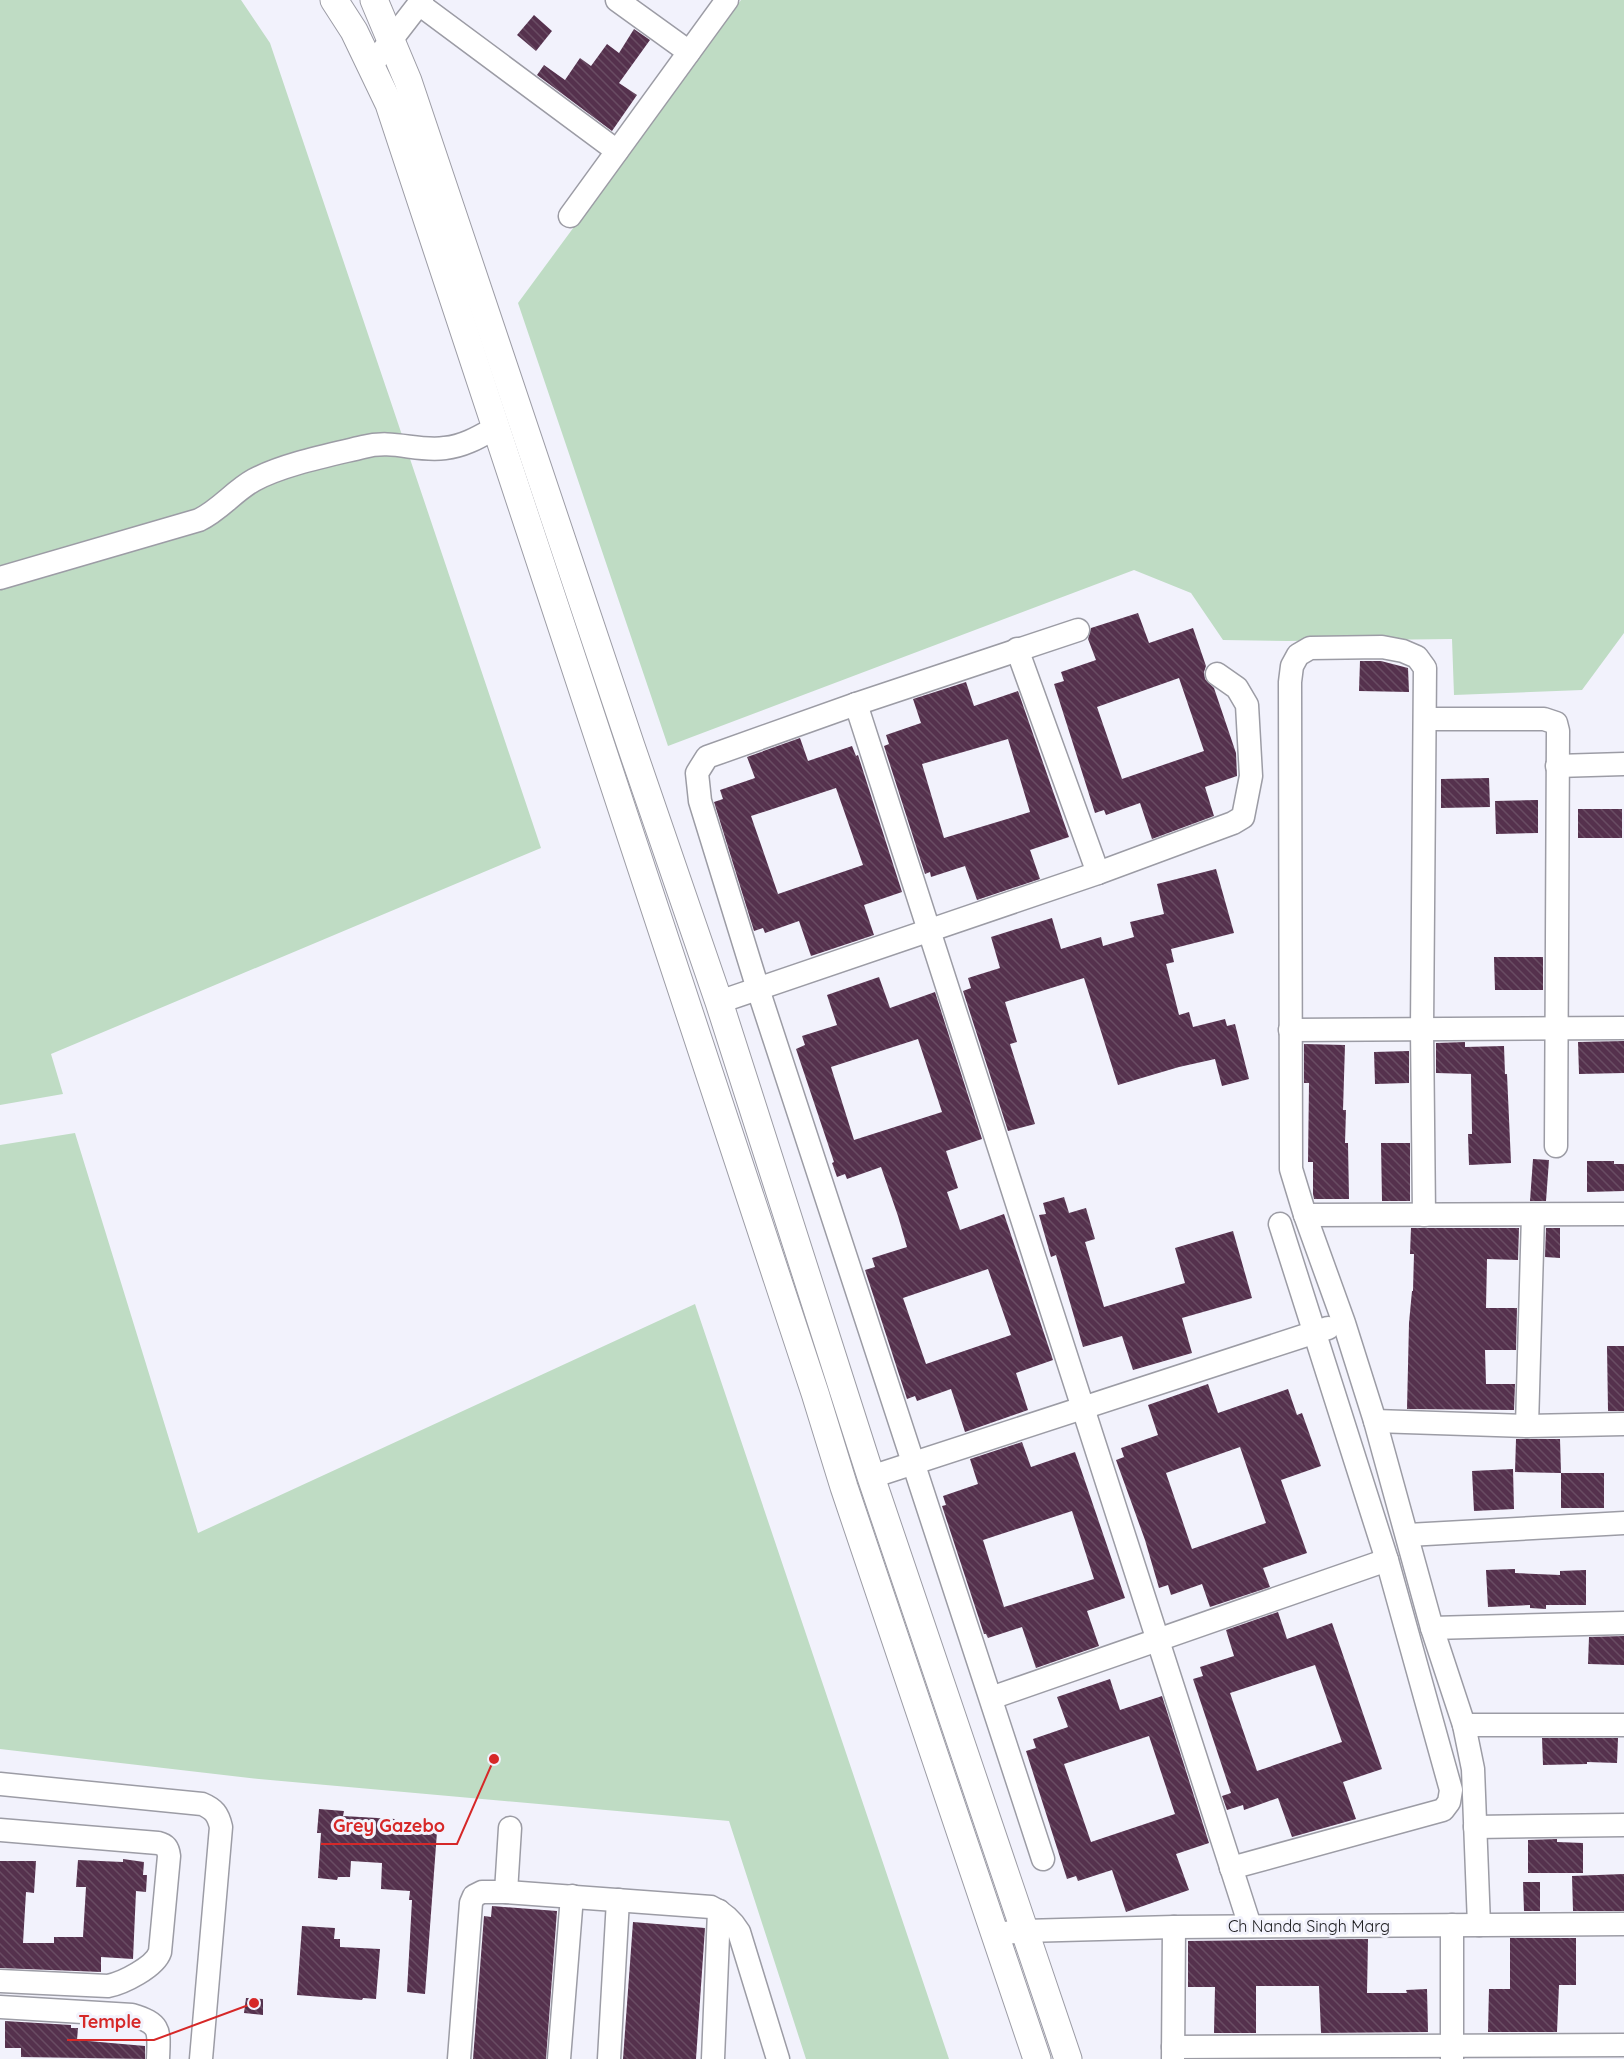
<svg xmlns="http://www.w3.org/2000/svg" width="1624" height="2059" viewBox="0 0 1624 2059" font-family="Quicksand,sans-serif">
<defs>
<pattern id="building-back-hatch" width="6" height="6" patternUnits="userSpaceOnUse" patternTransform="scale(1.5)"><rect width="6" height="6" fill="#55314d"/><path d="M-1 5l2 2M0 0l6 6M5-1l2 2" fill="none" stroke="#694c63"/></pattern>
</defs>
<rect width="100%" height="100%" fill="#f2f2fc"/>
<!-- green -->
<g fill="#bfdcc4">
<path d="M 0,0 L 241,0 L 270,43 L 541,848 L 51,1054 L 63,1094 L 0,1105 Z"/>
<path d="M 741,0 L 1624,0 L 1624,633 L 1582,690 L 1454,695 L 1452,639 L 1287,641 L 1223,640 L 1191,593 L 1134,570 L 668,746 L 518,303 Z"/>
<path d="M 75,1133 L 198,1533 L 695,1304 L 949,2059 L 806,2059 L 729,1821 L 259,1779 L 0,1749 L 0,1145 Z"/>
</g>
<!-- building -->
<g fill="url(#building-back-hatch)" fill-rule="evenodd">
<path d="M 534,15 L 552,31 L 536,51 L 517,35 Z"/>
<path d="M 634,29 L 650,40 L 619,83 L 637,95 L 612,131 L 537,75 L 544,65 L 565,80 L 580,58 L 591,66 L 607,44 L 619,53 Z"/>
<path d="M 1138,613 L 1149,643 L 1193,628 L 1206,666 L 1204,672 L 1205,679 L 1214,688 L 1236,753 L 1237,776 L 1205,787 L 1214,816 L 1152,839 L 1140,803 L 1106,815 L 1104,810 L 1095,813 L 1054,684 L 1064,681 L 1061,672 L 1096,660 L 1088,639 L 1091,628 ZM 1179,678 L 1204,751 L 1122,779 L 1097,707 Z"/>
<path d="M 1360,661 L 1381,661 L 1408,668 L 1409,692 L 1359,691 Z"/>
<path d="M 966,682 L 974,706 L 1018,691 L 1069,837 L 1030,850 L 1040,879 L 977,900 L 965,866 L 931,877 L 930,872 L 925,874 L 884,746 L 889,744 L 886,735 L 921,723 L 913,699 ZM 1008,739 L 1030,812 L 944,838 L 922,764 Z"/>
<path d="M 800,738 L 808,761 L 852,746 L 856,756 L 858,755 L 902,892 L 864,905 L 874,935 L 811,956 L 799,921 L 765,933 L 763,928 L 754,931 L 714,802 L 723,799 L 720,790 L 755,778 L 747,757 ZM 836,788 L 863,865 L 778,894 L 751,816 Z"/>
<path d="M 1489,778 L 1490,807 L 1441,808 L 1441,779 Z"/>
<path d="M 1538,800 L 1538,833 L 1496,834 L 1495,801 Z"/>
<rect x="1578" y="809" width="44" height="29"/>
<path d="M 1216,869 L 1234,933 L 1171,949 L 1174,962 L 1166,964 L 1179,1015 L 1189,1012 L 1193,1027 L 1225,1019 L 1227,1026 L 1235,1024 L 1249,1079 L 1222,1086 L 1215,1059 L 1179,1067 L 1118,1085 L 1084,978 L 1005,1002 L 1017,1042 L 1010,1044 L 1035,1124 L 1008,1131 L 963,991 L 971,988 L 968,978 L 1000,968 L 991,937 L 1052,918 L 1061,949 L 1101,937 L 1103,946 L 1134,937 L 1130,922 L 1164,914 L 1157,884 Z"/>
<path d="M 1494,957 L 1543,957 L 1543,990 L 1495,990 Z"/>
<path d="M 879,977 L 890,1008 L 935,992 L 982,1139 L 946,1151 L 958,1188 L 947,1192 L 960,1230 L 1004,1214 L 1053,1360 L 1016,1373 L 1028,1410 L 965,1432 L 951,1389 L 917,1401 L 915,1396 L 907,1399 L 865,1270 L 875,1267 L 872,1258 L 907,1247 L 898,1216 L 881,1167 L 847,1179 L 845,1174 L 837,1177 L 832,1163 L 834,1162 L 796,1049 L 805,1045 L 802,1036 L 837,1025 L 827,995 ZM 918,1039 L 942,1112 L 854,1140 L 831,1067 ZM 988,1269 L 1011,1335 L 926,1364 L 903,1298 Z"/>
<path d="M 1624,1041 L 1624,1073 L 1579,1074 L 1578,1042 Z"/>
<path d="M 1465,1042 L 1465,1047 L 1504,1046 L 1505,1074 L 1507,1074 L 1511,1163 L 1469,1165 L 1468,1134 L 1472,1134 L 1471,1074 L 1436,1073 L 1436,1043 Z"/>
<path d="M 1304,1044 L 1345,1045 L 1343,1110 L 1346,1110 L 1345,1143 L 1348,1143 L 1349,1199 L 1314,1199 L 1313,1194 L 1313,1162 L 1308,1162 L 1309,1083 L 1304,1083 Z"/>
<path d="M 1409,1051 L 1409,1083 L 1375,1084 L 1374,1052 Z"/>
<path d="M 1381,1143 L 1410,1143 L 1410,1201 L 1382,1201 Z"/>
<path d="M 1533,1159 L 1549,1160 L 1546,1201 L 1530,1201 Z"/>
<path d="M 1587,1161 L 1614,1161 L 1614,1164 L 1624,1164 L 1624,1191 L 1587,1192 Z"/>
<path d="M 1064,1197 L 1069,1213 L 1086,1208 L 1095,1239 L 1085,1242 L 1104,1307 L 1185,1283 L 1175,1248 L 1233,1231 L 1252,1298 L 1182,1318 L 1192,1353 L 1133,1370 L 1122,1336 L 1083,1347 L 1056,1255 L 1051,1257 L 1039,1215 L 1046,1214 L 1043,1203 Z"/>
<path d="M 1411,1228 L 1519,1228 L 1518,1260 L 1487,1259 L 1486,1308 L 1517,1308 L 1516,1350 L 1485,1350 L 1486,1384 L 1515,1384 L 1514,1410 L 1407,1409 L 1409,1323 L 1412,1291 L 1413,1291 L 1414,1254 L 1410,1254 Z"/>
<path d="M 1546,1228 L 1560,1228 L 1560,1258 L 1545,1257 Z"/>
<path d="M 1607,1346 L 1624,1346 L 1624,1411 L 1608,1411 Z"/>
<path d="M 1208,1384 L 1218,1413 L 1288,1389 L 1297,1415 L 1302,1413 L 1321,1466 L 1281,1480 L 1307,1553 L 1263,1568 L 1270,1587 L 1210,1607 L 1202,1584 L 1171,1595 L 1168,1585 L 1159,1588 L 1145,1540 L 1116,1460 L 1124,1457 L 1121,1448 L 1158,1435 L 1148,1405 ZM 1240,1447 L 1266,1523 L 1192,1549 L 1166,1473 Z"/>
<path d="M 1516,1439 L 1560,1439 L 1561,1473 L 1604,1473 L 1604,1508 L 1561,1508 L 1561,1473 L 1515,1472 Z"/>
<path d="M 1022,1442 L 1031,1467 L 1075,1452 L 1125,1598 L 1087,1611 L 1099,1646 L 1036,1668 L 1022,1627 L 988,1638 L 986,1634 L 984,1634 L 942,1506 L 946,1505 L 943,1496 L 978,1484 L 970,1459 ZM 1072,1511 L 1094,1579 L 1004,1607 L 983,1540 Z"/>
<path d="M 1513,1469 L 1514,1509 L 1474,1511 L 1472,1471 Z"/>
<path d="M 1515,1569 L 1515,1573 L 1560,1575 L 1560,1571 L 1586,1570 L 1586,1605 L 1546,1605 L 1546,1609 L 1530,1608 L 1530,1605 L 1488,1607 L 1486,1570 Z"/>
<path d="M 1278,1612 L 1287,1639 L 1332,1623 L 1382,1769 L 1343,1782 L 1356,1819 L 1292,1837 L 1278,1798 L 1244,1810 L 1243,1805 L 1227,1810 L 1222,1796 L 1231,1793 L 1193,1679 L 1203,1676 L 1200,1667 L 1234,1656 L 1226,1630 ZM 1315,1665 L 1342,1742 L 1257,1771 L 1230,1693 Z"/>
<path d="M 1624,1636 L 1624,1665 L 1588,1664 L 1589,1637 Z"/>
<path d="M 1110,1679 L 1120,1710 L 1162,1696 L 1209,1843 L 1176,1854 L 1189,1890 L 1126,1912 L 1112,1870 L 1078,1881 L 1076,1876 L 1067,1879 L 1026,1751 L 1036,1748 L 1033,1739 L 1068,1727 L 1057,1697 ZM 1149,1736 L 1175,1814 L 1091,1842 L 1064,1764 Z"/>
<path d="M 1542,1738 L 1618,1738 L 1617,1763 L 1587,1762 L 1587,1764 L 1543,1765 Z"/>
<path d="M 319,1809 L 344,1811 L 343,1816 L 395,1819 L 394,1830 L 437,1832 L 425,1994 L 407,1992 L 412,1900 L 409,1900 L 410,1891 L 381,1889 L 382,1863 L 351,1861 L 350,1877 L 338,1877 L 337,1880 L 318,1878 L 321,1833 L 317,1833 Z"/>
<path d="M 1557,1839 L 1557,1842 L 1583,1843 L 1583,1873 L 1528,1873 L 1528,1840 Z"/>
<path d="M 123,1859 L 144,1862 L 143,1875 L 147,1875 L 146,1892 L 136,1891 L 133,1959 L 101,1957 L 101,1972 L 0,1968 L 0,1861 L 36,1861 L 34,1893 L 26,1892 L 23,1943 L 54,1943 L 54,1937 L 83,1937 L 86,1887 L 76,1887 L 78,1860 L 123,1862 Z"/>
<path d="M 1624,1874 L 1624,1911 L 1573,1911 L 1572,1876 Z"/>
<path d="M 1523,1882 L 1540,1882 L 1540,1911 L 1524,1911 Z"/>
<path d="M 492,1906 L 557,1911 L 546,2059 L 473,2059 L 484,1916 L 491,1917 Z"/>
<path d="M 633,1922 L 705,1928 L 696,2059 L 623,2059 Z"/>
<path d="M 302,1926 L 335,1928 L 334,1939 L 340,1939 L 340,1947 L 380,1949 L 376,1999 L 363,1998 L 362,2000 L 297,1995 Z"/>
<path d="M 1510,1938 L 1576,1938 L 1576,1985 L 1559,1985 L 1557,2032 L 1488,2032 L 1489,1989 L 1510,1989 Z"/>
<path d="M 1368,1939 L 1367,1993 L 1407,1993 L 1406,1990 L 1427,1989 L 1428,2032 L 1321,2033 L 1319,1986 L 1256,1986 L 1256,2033 L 1214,2033 L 1215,1987 L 1188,1987 L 1188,1941 Z"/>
<path d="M 246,1998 L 263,1999 L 263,2015 L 244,2013 Z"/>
<path d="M 5,2021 L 71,2025 L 71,2028 L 78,2028 L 77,2040 L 145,2046 L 145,2059 L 21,2057 L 21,2048 L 5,2048 Z"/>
</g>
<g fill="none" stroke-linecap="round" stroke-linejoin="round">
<defs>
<g id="minor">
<path d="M 617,0 L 689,52"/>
<path d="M 419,4 L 617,151"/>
<path d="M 371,66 L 422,0"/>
<path d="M 570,216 L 727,0"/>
<path d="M 0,578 L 199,520 C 220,510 234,491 254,480 C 284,464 330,455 363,447 C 394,439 416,452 445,448 C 464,446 479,437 495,428"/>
<path d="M 1017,649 L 1098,873"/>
<path d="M 856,704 L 1250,1926"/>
<path d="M 1426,719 L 1544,719 L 1556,723 L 1558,731 L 1556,1146"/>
<path d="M 1557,766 L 1624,764"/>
<path d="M 719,1002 L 1098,873 L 1233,823 L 1243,817 L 1251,776 L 1247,705 L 1237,688 L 1217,674"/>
<path d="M 1290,1030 L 1624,1028"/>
<path d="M 1305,1215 L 1624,1214"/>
<path d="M 1424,1215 L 1422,1029 L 1425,668 L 1417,657 L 1403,651 L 1382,647 L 1310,648 L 1298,655 L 1292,666 L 1290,682 L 1291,1169 L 1305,1215 L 1344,1323 L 1375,1421 L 1432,1628 L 1464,1725 L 1473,1769 L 1479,1925"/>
<path d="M 1375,1421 L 1527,1426 L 1624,1424"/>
<path d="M 1527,1426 L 1533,1215"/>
<path d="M 871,1477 L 1328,1328"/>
<path d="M 1408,1535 L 1624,1523"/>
<path d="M 1432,1628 L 1624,1623"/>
<path d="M 991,1698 L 1387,1560"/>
<path d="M 1464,1725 L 1624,1725"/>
<path d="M 0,1784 L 202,1804 C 214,1809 218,1814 221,1827 L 201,2059"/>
<path d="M 1475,1827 L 1624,1825"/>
<path d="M 0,1830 L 158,1843 C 166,1845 168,1848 169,1856 L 160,1952 C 155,1967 123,1983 108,1986 L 0,1981"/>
<path d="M 1043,1859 L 758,989 L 700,801 L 697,773 L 707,757 L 856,704 L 1078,630"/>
<path d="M 1231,1868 L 1443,1810 L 1449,1802 L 1451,1790 L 1387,1560 L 1280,1224"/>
<path d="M 506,1892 L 510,1828"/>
<path d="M 1452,1925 L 1452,2059"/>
<path d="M 995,1934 L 1024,1931 L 1174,1927 L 1624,1924"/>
<path d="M 0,2007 L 132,2015 C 162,2024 159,2031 158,2059"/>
<path d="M 1173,2047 L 1624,2045"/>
<path d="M 459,2059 L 471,1903 L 474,1896 L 482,1892 L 506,1892 L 711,1907 C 724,1913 732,1920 739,1932 L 778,2059"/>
<path d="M 559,2059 L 572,1896"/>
<path d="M 609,2059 L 618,1900"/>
<path d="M 713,2059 L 719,1911"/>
<path d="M 1173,2059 L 1174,1927"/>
</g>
<g id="tertiary">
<path d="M 334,0 L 354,31 L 389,104 L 815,1393 L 844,1487 L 1037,2059"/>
<path d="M 374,0 L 408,81 L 631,746 L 719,1002 L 871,1477 L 1068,2059"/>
</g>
</defs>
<!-- minor casing -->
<use href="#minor" stroke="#9c9ca5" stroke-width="25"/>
<!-- tertiary casing -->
<use href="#tertiary" stroke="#9c9ca5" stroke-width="29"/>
<!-- minor -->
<use href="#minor" stroke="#fff" stroke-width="22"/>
<!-- tertiary -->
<use href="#tertiary" stroke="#fff" stroke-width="27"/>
</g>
<g text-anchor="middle" stroke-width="6" stroke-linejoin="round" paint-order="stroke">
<!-- street labels -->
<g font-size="16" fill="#19191c" stroke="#f2f2fc">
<text x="1309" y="1932">Ch Nanda Singh Marg</text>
</g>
</g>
<!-- callouts -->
<path fill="none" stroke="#d62828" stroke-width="2" d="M494 1759L457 1844H321M254 2003L154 2040H67"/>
<g fill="#d62828" stroke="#f2f2fc" stroke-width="2">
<circle cx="494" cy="1759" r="6"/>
<circle cx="254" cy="2003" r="6"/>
</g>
<g font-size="18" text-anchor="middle" font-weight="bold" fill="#d62828" stroke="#f2f2fc" stroke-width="6" stroke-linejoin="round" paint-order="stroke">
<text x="389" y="1832">Grey Gazebo</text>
<text x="110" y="2028">Temple</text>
</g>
</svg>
